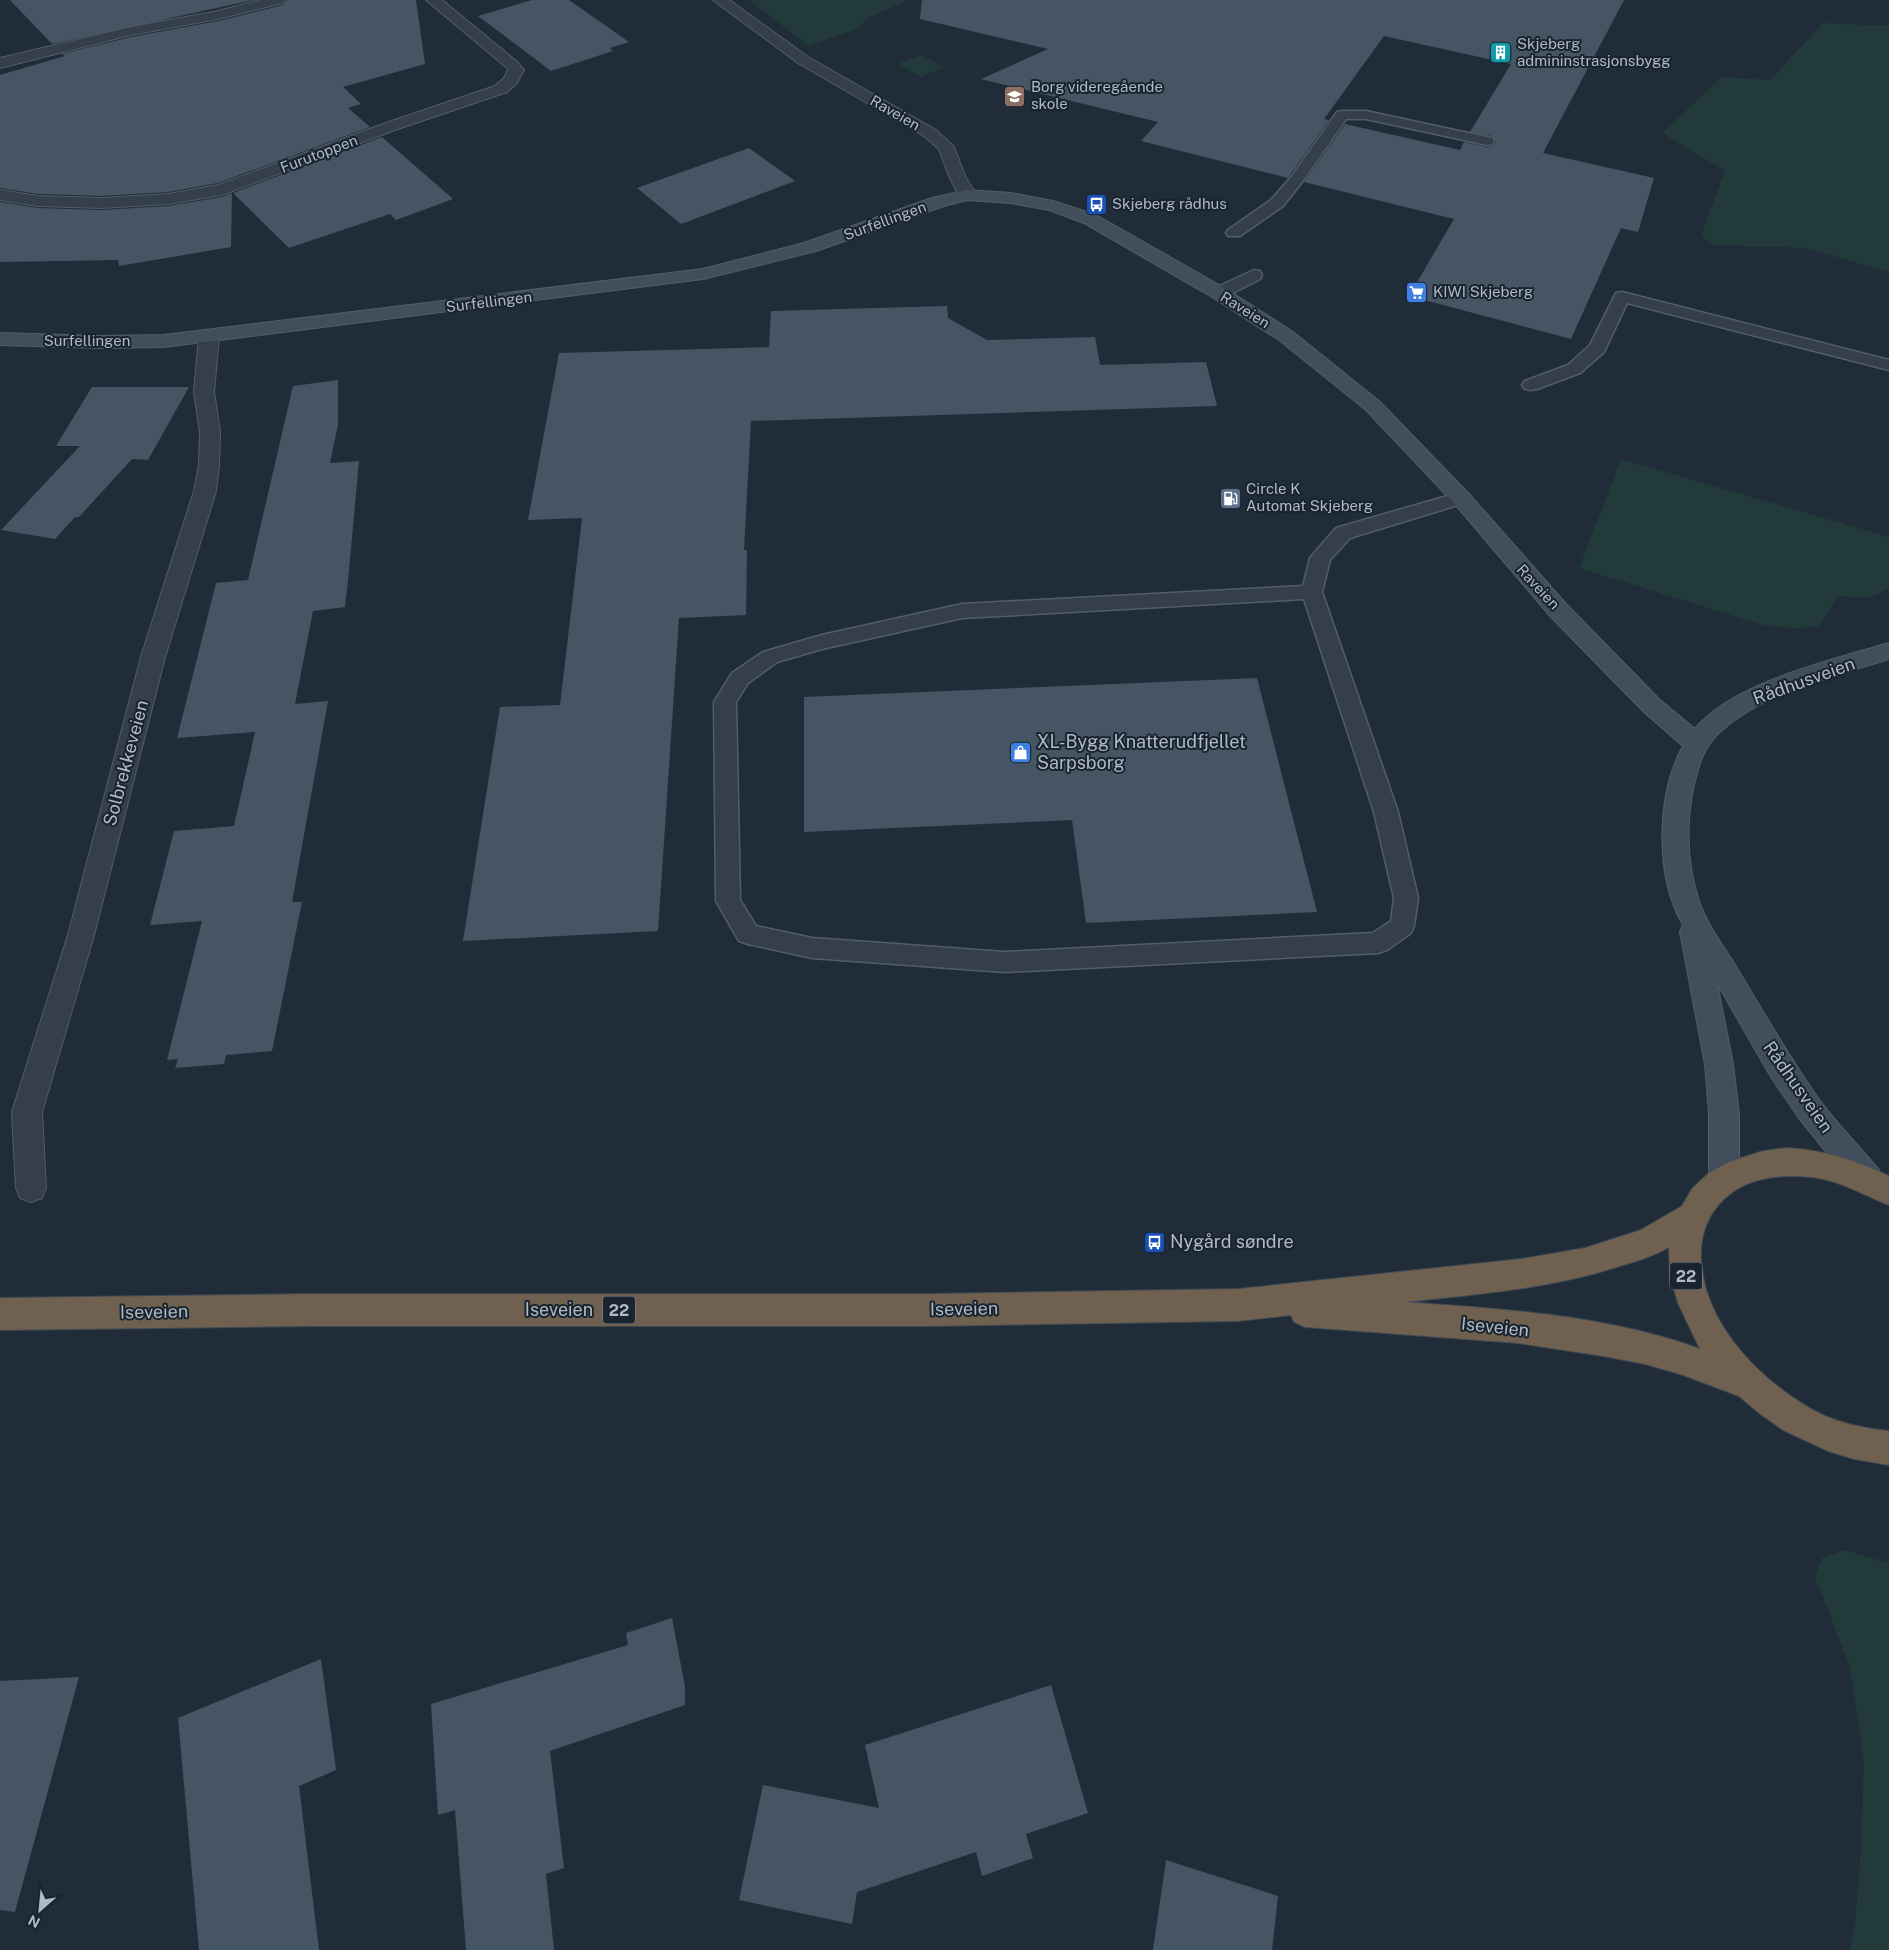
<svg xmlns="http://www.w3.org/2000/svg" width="1889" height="1950" viewBox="0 0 1889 1950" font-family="'Public Sans',sans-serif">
<rect width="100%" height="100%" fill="#202d39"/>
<!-- green -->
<g fill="#223a3a">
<path d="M 749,0 L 909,0 L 870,17 L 857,29 L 809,46 Z"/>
<path d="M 1823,23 L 1889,26 L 1889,272 L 1806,248 L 1714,245 L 1701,236 L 1725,171 L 1662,133 L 1722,77 L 1770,80 Z"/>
<path d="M 921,55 L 944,67 L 921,77 L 898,64 Z"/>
<path d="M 1621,459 L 1889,537 L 1889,589 L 1867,598 L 1838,596 L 1819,627 L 1794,628 L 1763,625 L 1579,568 Z"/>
<path d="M 1844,1550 L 1889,1563 L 1889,1950 L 1850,1950 L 1855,1925 L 1861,1848 L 1864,1762 L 1850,1667 L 1815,1577 L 1822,1558 Z"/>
</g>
<!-- building -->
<g fill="#465563">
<path d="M 10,0 L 253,0 L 52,44 Z"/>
<path d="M 287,0 L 416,0 L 425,64 L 343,87 L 361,104 L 348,108 L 370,127 L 218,183 L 168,192 L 102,196 L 38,194 L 0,188 L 0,75 L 65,56 L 62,54 L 131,37 L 218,21 L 283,5 Z"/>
<path d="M 532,0 L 569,0 L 629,42 L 610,48 L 613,51 L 551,71 L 478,16 Z"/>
<path d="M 922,0 L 1624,0 L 1543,153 L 1654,178 L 1638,232 L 1621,228 L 1571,339 L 1409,296 L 1454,219 L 1304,182 L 1345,124 L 1460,150 L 1464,142 L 1487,147 L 1492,146 L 1496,142 L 1492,136 L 1470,132 L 1511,64 L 1384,36 L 1324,119 L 1329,120 L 1288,178 L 1141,141 L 1158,122 L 981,79 L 1048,49 L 920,19 Z"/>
<path d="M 382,137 L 453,199 L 396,220 L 390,214 L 289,248 L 233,193 Z"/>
<path d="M 749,148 L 795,181 L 681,224 L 637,188 Z"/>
<path d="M 232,193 L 231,247 L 119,266 L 118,260 L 0,262 L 0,202 L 38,208 L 102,210 L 168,206 L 222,197 Z"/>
<path d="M 947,306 L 948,318 L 987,340 L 1095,337 L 1100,365 L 1206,362 L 1217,406 L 751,421 L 744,550 L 747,550 L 746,615 L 679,618 L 658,931 L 463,941 L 500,707 L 560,705 L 582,518 L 528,520 L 559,353 L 769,347 L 771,311 Z"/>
<path d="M 338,380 L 338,425 L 330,463 L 359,461 L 348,581 L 345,607 L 313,611 L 295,704 L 328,701 L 292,902 L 302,902 L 272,1051 L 226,1055 L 224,1064 L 175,1068 L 178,1059 L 167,1060 L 202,921 L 150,925 L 174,831 L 234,826 L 255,732 L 177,738 L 216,583 L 248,580 L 293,386 Z"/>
<path d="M 92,387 L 189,387 L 148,460 L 132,459 L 79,517 L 75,517 L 55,539 L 1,530 L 80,446 L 56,446 Z"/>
<path d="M 1257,678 L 1317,912 L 1086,923 L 1072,820 L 804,832 L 804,697 Z"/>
<path d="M 672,1618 L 685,1687 L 685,1705 L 550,1751 L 564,1868 L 546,1874 L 554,1950 L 466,1950 L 455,1810 L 438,1815 L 431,1704 L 628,1645 L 626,1633 Z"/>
<path d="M 321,1659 L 336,1770 L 299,1786 L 319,1950 L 199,1950 L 178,1718 Z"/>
<path d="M 79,1677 L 15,1912 L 0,1910 L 0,1681 Z"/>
<path d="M 1051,1685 L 1088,1813 L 1026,1834 L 1033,1858 L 982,1876 L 976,1852 L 857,1892 L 852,1924 L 739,1900 L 763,1785 L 879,1808 L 865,1745 Z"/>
<path d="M 1166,1860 L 1278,1896 L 1272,1950 L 1153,1950 Z"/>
</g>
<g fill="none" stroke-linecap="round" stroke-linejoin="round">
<defs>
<g id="lane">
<path d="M 1342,111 L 1366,111 L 1487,137 L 1492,138 L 1494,141 L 1492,144 L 1487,145 L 1366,119 L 1346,119 L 1302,182 L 1283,206 L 1240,236 L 1228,236 L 1226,233 L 1228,230 L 1271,200 L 1292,176 L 1337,112 Z"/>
<path d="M 1254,270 L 1260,271 L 1262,275 L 1260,279 L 1225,297 L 1213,297 L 1211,293 L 1213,289 Z"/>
<path d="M 1622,292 L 1889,360 L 1889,370 L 1627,303 L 1604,352 L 1580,373 L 1537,389 L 1531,390 L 1525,389 L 1522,385 L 1525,381 L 1568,365 L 1590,345 L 1616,293 Z"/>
<path d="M 1461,492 L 1468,494 L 1471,498 L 1468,502 L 1350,538 L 1330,560 L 1322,592 L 1398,812 L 1418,898 L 1414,926 L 1411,933 L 1387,950 L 1378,953 L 1005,972 L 812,958 L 748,944 L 739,941 L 716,901 L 714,702 L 732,673 L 763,652 L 822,635 L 962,604 L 1303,586 L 1310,558 L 1336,528 ZM 1304,599 L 1374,812 L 1394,898 L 1391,921 L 1373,933 L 1005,952 L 812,938 L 756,926 L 740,900 L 736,702 L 748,683 L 777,662 L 822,649 L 962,618 Z"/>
</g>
<g id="street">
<path d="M 260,0 L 285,0 L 283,3 L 218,19 L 131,35 L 0,68 L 0,58 L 131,27 L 218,11 Z"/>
<path d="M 426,0 L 442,0 L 516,61 L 524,70 L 517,83 L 507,92 L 395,130 L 222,195 L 168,204 L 102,208 L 38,206 L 0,200 L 0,190 L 38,196 L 102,198 L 168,194 L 218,185 L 383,124 L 495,86 L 504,78 L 508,70 L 506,67 Z"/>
<path d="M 713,0 L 729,0 L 808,57 L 936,130 L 954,147 L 965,176 L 976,195 L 973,199 L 967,200 L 961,199 L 949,176 L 939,149 L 924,136 L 798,63 Z"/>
<path d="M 209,331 L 216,333 L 219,337 L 214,392 L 220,432 L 219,465 L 216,491 L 165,657 L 94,935 L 42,1112 L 46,1188 L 42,1198 L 31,1202 L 20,1198 L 16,1188 L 12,1112 L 68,935 L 141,657 L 194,491 L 199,465 L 200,432 L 194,392 L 199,337 L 202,333 Z"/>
</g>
<path id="secondary" d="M 967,190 L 1011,193 L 1053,201 L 1096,215 L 1226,289 L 1293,332 L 1379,401 L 1468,493 L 1567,605 L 1660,700 L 1695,729 C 1734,682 1832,660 1889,643 L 1889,659 C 1834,677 1763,692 1720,732 C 1703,747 1698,767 1693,789 C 1686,826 1687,865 1699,901 C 1707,925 1725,948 1738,970 C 1764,1013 1789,1057 1818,1098 C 1836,1123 1859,1146 1879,1170 L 1883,1180 L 1879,1190 L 1868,1194 L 1857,1190 L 1799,1118 L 1771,1077 L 1717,983 L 1733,1064 L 1739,1114 L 1739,1179 L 1735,1189 L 1724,1193 L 1713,1189 L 1709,1179 L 1709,1114 L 1705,1064 L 1680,932 L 1683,925 C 1655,876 1656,796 1683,746 L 1644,712 L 1551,617 L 1454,503 L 1365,409 L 1279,340 L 1212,297 L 1084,223 L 1049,210 L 1011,203 L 967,200 L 944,206 L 816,251 L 703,279 L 164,347 L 102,348 L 0,345 L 0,333 L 102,336 L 164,335 L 703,269 L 804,243 L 932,198 Z"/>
<path id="highway" d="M 1787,1148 C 1824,1150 1856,1160 1889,1176 L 1889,1205 C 1863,1195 1840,1180 1811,1177 C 1779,1174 1746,1177 1723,1200 C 1707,1216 1700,1235 1701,1258 C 1703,1321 1755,1375 1806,1406 C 1832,1422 1860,1428 1889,1431 L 1889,1465 L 1854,1459 L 1828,1451 L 1783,1430 L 1759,1413 L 1739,1396 L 1683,1375 L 1645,1364 L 1603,1356 L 1518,1343 L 1305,1327 L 1294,1322 L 1291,1315 L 1238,1321 L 931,1326 L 314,1326 L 0,1330 L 0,1298 L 314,1294 L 931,1294 L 1238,1289 L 1521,1259 L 1585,1248 L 1641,1230 L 1682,1206 L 1692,1189 L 1709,1173 L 1729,1162 L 1763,1151 ZM 1669,1247 L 1670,1275 L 1678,1303 L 1700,1349 C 1607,1315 1503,1309 1405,1302 C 1477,1294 1550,1289 1620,1266 C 1637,1261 1654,1256 1669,1247 Z"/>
</defs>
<!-- lane casing -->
<use href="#lane" stroke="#515d67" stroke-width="3"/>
<!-- street casing -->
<use href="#street" stroke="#515d67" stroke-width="2"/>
<!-- secondary casing -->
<use href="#secondary" stroke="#515d67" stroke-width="2"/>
<!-- highway casing -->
<use href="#highway" stroke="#3e4a54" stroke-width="2"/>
<!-- lane -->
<use href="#lane" fill="#343f49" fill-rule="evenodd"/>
<!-- street -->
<use href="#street" fill="#343f49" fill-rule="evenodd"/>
<!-- secondary -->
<use href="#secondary" fill="#424e5c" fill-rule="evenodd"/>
<!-- highway -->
<use href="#highway" fill="#6f6050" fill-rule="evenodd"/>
</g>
<!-- icons -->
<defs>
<symbol id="building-square" viewBox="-11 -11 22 22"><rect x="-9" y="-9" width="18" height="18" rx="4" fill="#0f9aa8" stroke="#19242e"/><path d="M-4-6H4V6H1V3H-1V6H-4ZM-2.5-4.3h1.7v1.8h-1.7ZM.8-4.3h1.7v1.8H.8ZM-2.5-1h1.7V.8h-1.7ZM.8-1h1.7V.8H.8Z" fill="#fff"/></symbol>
<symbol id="school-square" viewBox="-11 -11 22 22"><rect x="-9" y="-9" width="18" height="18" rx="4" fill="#8d6e63" stroke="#19242e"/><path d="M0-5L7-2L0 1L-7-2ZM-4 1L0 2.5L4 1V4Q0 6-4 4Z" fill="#fff"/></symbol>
<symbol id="bus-square" viewBox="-11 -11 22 22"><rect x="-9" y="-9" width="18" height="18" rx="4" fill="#1a4fb4" stroke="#19242e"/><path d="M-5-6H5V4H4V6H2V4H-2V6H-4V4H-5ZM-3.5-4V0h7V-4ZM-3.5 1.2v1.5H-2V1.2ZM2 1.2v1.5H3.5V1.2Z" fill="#fff"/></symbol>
<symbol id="supermarket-square" viewBox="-11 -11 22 22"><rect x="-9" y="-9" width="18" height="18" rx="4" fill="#3f7fe0" stroke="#19242e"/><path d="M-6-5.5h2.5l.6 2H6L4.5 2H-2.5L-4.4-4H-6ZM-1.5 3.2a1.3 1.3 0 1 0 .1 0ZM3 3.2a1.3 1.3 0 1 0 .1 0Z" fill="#fff"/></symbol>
<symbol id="fuel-square" viewBox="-11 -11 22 22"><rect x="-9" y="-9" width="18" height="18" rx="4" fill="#5c6f8a" stroke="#19242e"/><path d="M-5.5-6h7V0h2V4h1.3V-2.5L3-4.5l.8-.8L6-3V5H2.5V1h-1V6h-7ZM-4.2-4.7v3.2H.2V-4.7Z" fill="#fff"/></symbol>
<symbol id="shop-square" viewBox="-11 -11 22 22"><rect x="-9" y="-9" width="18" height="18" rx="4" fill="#3f7fe0" stroke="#19242e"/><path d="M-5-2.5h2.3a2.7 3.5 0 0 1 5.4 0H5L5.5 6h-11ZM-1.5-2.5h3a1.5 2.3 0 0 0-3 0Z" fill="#fff"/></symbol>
</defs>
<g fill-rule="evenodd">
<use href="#building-square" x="1488" y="40" width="25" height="25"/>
<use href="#school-square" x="1002" y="84" width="25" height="25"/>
<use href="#bus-square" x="1084" y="192" width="25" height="25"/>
<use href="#supermarket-square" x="1404" y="280" width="25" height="25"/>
<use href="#fuel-square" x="1218" y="486" width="25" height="25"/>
<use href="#shop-square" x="1008" y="740" width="25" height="25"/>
<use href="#bus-square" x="1142" y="1230" width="25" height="25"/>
</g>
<g text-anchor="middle" stroke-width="4" stroke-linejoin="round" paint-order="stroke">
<!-- far-poi labels -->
<g font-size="15" fill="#aebac6" stroke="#19242e" text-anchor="start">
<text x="1517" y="49">Skjeberg<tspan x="1517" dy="17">admininstrasjonsbygg</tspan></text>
<text x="1031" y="92">Borg videregående<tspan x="1031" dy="17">skole</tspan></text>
<text x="1112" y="209">Skjeberg rådhus</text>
<text x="1433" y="297">KIWI Skjeberg</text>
<text x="1246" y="494">Circle K<tspan x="1246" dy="17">Automat Skjeberg</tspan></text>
</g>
<!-- far-street labels -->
<g font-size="15" fill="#aebac6" stroke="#19242e">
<text transform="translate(895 113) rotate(30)" y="5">Raveien</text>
<text transform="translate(319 154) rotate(-21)" y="5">Furutoppen</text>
<text transform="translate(885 221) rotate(-20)" y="5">Surfellingen</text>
<text transform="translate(489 302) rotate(-7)" y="5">Surfellingen</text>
<text transform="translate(1245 310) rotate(32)" y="5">Raveien</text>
<text x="87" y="346">Surfellingen</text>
<text transform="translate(1538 587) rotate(47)" y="5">Raveien</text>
</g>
<!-- shield labels -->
<g fill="#19242e" stroke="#818d98" stroke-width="1">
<rect x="1670" y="1262.5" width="32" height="27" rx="4"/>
<rect x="603" y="1296.5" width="32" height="27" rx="4"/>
</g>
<g font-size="16" font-weight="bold" fill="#aebac6">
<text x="1686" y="1282">22</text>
<text x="619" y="1316">22</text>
</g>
<!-- street labels -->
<g font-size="18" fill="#aebac6" stroke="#19242e">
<text transform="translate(1804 681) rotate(-20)" y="6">Rådhusveien</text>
<text transform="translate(126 763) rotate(-75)" y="6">Solbrekkeveien</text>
<text transform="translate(1798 1087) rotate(55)" y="6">Rådhusveien</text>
<text transform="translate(964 1309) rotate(-1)" y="6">Iseveien</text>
<text x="559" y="1316">Iseveien</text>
<text transform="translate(154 1312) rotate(-1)" y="6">Iseveien</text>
<text transform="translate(1495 1327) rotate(6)" y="6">Iseveien</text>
</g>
<!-- poi labels -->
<g font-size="18" fill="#aebac6" stroke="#19242e" text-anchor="start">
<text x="1037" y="748">XL-Bygg Knatterudfjellet<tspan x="1037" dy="21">Sarpsborg</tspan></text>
<text x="1170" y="1248">Nygård søndre</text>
</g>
</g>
<!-- north arrow -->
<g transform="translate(40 1910) rotate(207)" stroke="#19242e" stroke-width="4" paint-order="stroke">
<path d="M0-4L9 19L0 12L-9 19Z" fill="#aebac6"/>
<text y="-8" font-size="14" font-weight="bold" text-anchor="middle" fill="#aebac6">N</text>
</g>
</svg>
